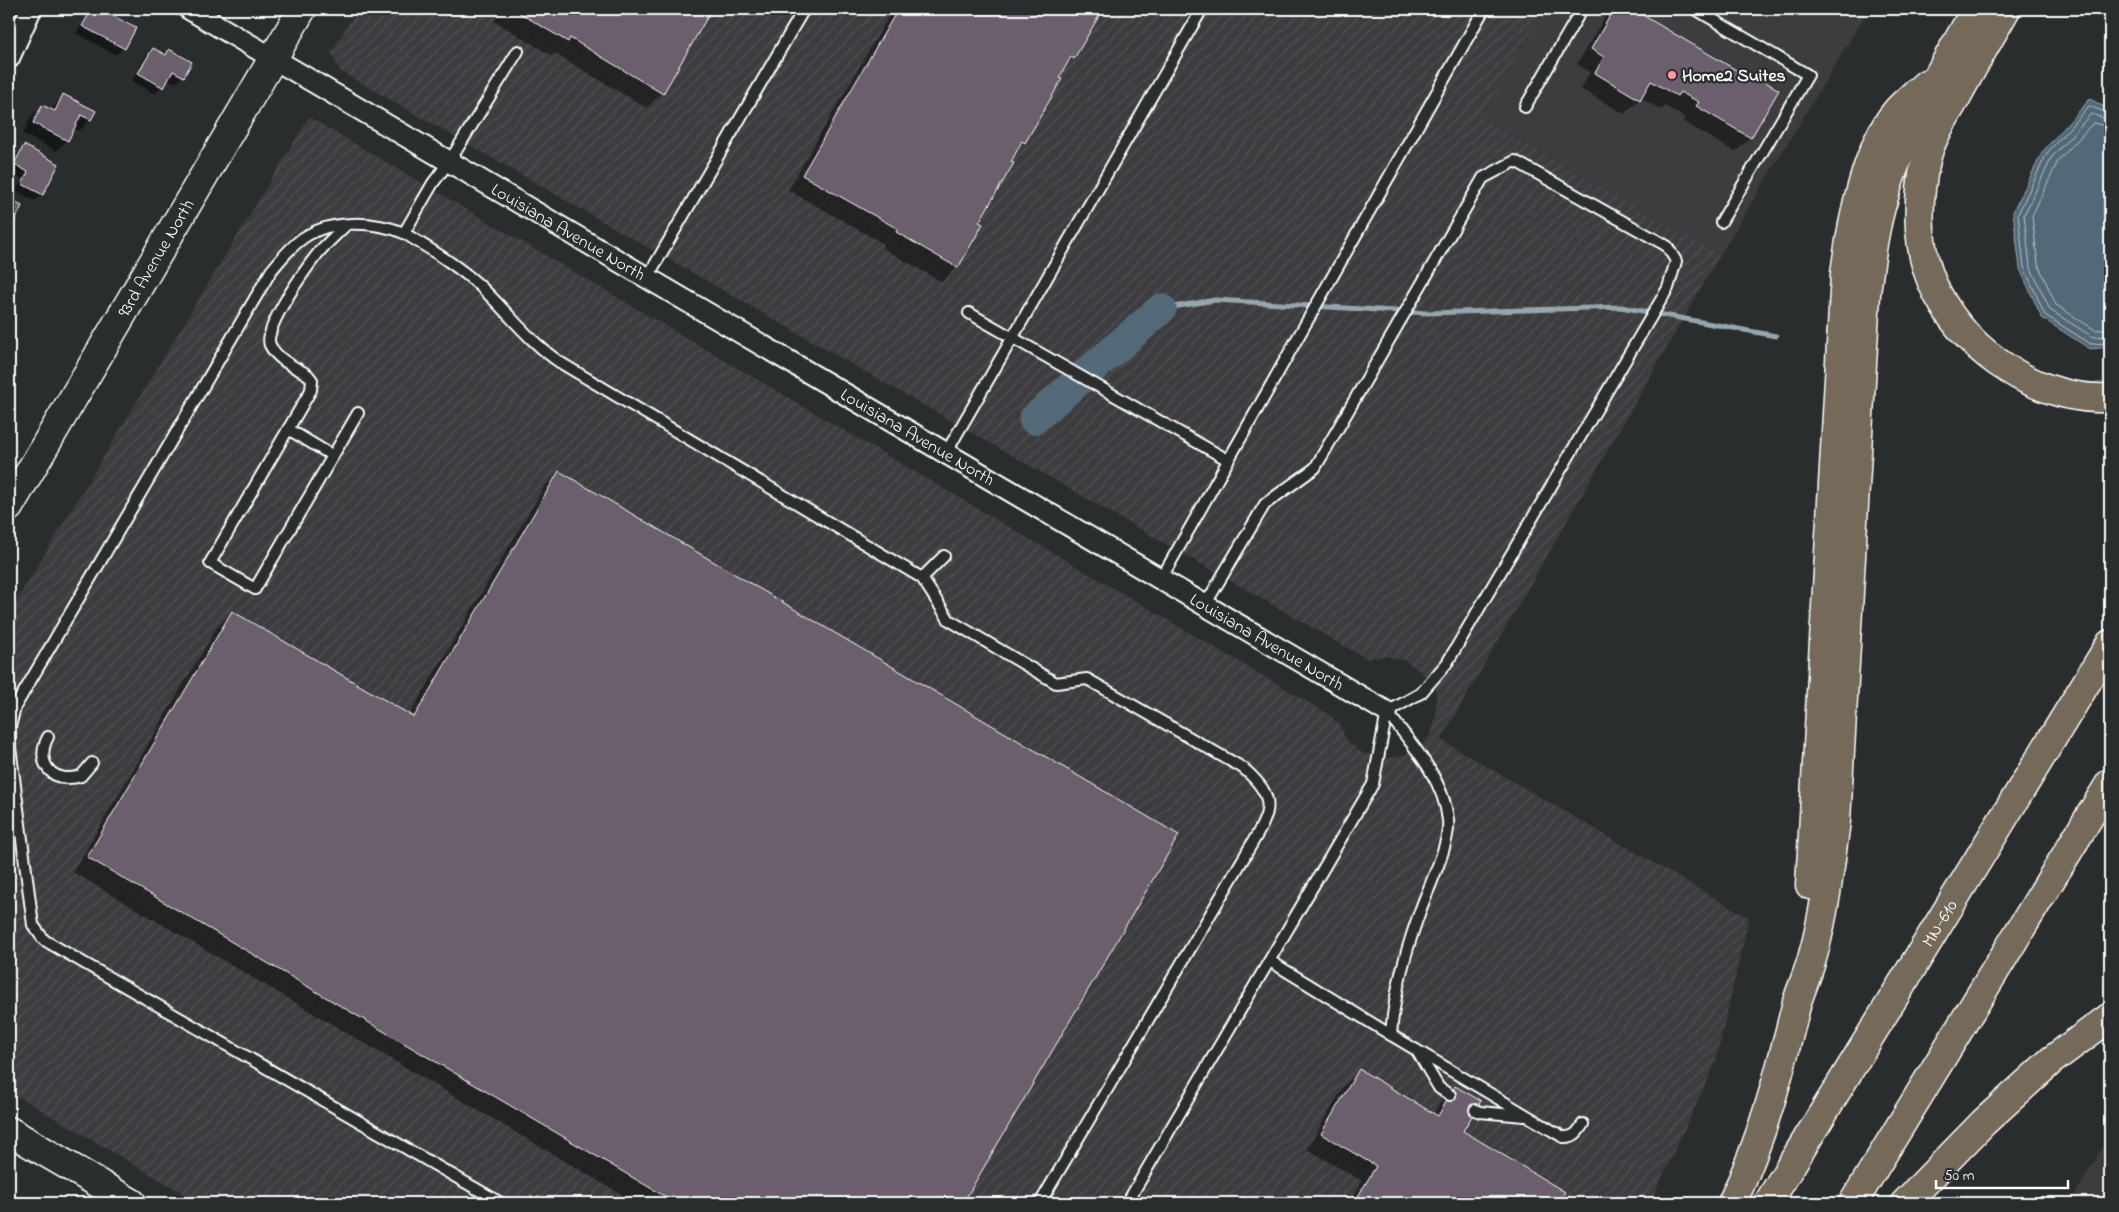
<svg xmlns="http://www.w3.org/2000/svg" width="2119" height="1212" viewBox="0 0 2119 1212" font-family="'Indie Flower',sans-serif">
<defs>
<pattern id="industrial-furrows" width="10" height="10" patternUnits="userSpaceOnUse" patternTransform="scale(1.25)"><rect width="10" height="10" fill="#3e3c41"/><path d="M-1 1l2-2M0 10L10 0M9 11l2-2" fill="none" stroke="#515054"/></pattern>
</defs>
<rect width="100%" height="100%" fill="#2a2d2e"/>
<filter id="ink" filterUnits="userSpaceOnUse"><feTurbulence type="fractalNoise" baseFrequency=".02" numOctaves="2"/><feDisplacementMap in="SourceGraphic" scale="10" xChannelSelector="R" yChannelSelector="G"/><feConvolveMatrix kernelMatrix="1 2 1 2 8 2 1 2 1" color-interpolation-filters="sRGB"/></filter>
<g filter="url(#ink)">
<!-- built -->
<g fill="#3e3c41">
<path d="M 1545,9 L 1869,9 L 1720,255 L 1482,118 Z"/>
<path d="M 2110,1135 L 2110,1203 L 2070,1203 Z"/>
</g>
<!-- industrial -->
<path fill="url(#industrial-furrows)" d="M 357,9 L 1545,9 L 1482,118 L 1720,255 L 1441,740 L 1749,918 L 1715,1064 L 1650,1203 L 199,1203 L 9,1091 L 9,613 L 309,117 L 1330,715 L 1340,725 L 1346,740 L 1362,753 L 1388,758 L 1403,756 L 1424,743 L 1431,734 L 1436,716 L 1436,689 L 1422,673 L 1406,661 L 1386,656 L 1367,659 L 340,71 L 331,53 Z"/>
<!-- water -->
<path fill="#526977" stroke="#97a5ad" d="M 2090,99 L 2110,110 L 2110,347 L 2090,349 L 2042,318 L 2020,269 L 2013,212 L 2043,151 Z"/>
<!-- shadow -->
<g fill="#0007">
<path d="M 92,9 L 98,9 L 134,29 L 124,48 L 116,55 L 76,33 Z"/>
<path d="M 502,9 L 711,9 L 662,93 L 647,108 L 554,53 L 552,56 L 494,21 Z"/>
<path d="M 893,9 L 1101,9 L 1073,58 L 1064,67 L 1024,142 L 1015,152 L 977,222 L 957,267 L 942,282 L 882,248 L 884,244 L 788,190 Z"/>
<path d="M 1613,9 L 1629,9 L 1754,82 L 1757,79 L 1777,91 L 1750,138 L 1735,152 L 1682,121 L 1685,118 L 1665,106 L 1661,110 L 1641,98 L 1624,114 L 1581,89 L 1590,72 L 1577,64 L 1604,18 Z"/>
<path d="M 153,49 L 164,55 L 169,50 L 183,76 L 176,83 L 167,79 L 155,94 L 132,81 L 146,56 Z"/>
<path d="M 63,96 L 90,120 L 79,131 L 74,128 L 67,140 L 56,151 L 23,134 L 31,117 L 42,106 L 50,110 Z"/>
<path d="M 24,147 L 42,194 L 35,201 L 16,191 L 22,179 L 9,173 L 17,154 Z"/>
<path d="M 559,472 L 1177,835 L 961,1203 L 636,1203 L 73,872 L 217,627 L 232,612 L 409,716 L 544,487 Z"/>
<path d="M 1359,1071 L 1433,1115 L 1440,1103 L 1455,1088 L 1461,1132 L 1563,1192 L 1557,1203 L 1349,1203 L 1362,1181 L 1307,1149 L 1344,1086 Z"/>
</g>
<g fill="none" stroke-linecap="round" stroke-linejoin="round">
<!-- shore -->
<g stroke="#bac3c9" stroke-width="1">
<path d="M 2110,114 L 2089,106 L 2047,153 L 2018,214 L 2024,267 L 2045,315 L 2091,344 L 2110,343"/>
<path d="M 2110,120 L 2091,114 L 2052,157 L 2024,215 L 2030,266 L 2050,310 L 2093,337 L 2110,336"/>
<path d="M 2110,127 L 2093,123 L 2058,161 L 2032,216 L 2038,264 L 2056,305 L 2095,330 L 2110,329"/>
</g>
<!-- stream -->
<path stroke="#97a5ad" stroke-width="5" d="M 1161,309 L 1215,300 L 1427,313 L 1621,307 L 1776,336"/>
<!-- river -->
<path stroke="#526977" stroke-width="31" d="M 1034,419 L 1161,309"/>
</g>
<!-- building -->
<g fill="#6c5f6d" stroke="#fff">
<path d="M 92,9 L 100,9 L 136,28 L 125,49 L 82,26 Z"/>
<path d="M 513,9 L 712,9 L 663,94 L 570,38 L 568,42 Z"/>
<path d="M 898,9 L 1103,9 L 1074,59 L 1071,57 L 1059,78 L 1062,79 L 1025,143 L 1022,141 L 1011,162 L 1014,163 L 979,222 L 983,224 L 958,268 L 896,232 L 898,229 L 802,175 Z"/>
<path d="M 1614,9 L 1632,9 L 1755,81 L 1757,77 L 1779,90 L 1751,138 L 1696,106 L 1699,102 L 1680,92 L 1677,96 L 1651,81 L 1640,100 L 1595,73 L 1604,57 L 1591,49 Z"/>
<path d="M 153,48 L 166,55 L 169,49 L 192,62 L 184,77 L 173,71 L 164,88 L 138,73 Z"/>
<path d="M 63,94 L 96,111 L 91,120 L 81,115 L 68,141 L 33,123 L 42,105 L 55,111 Z"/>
<path d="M 24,145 L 59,164 L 43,195 L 22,184 L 28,172 L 14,164 Z"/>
<path d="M 9,199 L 22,206 L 9,232 Z"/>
<path d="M 559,471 L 1179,835 L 963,1203 L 676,1203 L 87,857 L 232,611 L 414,717 Z"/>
<path d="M 1359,1069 L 1438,1116 L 1455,1086 L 1481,1101 L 1463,1131 L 1565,1192 L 1558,1203 L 1354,1203 L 1376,1166 L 1321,1134 Z"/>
</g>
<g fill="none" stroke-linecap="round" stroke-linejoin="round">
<defs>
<g id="lane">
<path d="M 1695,9 L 1808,75 L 1721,222"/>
<path d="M 518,51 L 449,162 L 433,183 L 404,233 C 430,249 457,265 480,286 C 508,312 529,342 561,363 L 922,578 L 949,620 L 1056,683 L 1087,679 L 1243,768 C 1282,801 1268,815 1246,854 L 1040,1203"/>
<path d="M 1525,107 L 1582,9"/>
<path d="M 346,225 C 337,234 327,243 319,252 C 307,267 262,329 270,345 C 277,360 295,367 308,375 L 312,380 L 311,390 L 210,563 L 255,589 L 358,413"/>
<path d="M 404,233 C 374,221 331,219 303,238 C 290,247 281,259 271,271 L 15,707 L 10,727 L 10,747 L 33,925 L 44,940 L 501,1203"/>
<path d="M 647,278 L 804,9"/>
<path d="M 969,313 L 1228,460"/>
<path d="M 288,429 L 333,456"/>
<path d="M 946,453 L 1202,9"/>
<path d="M 922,578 L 944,556"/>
<path d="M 1161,579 L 1484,9"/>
<path d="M 1205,605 L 1265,504 L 1315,468 L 1483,178 L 1515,161 L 1667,246 L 1676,261 L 1668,288 L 1447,663 L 1421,693 L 1387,712"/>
<path d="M 48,737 C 34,763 53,785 81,776 L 92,763"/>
<path d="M 1270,961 L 1391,1035 C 1394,993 1405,953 1419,914 C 1427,890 1451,843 1448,820 C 1444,779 1411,743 1387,712"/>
<path d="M 1391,1035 L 1563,1137 C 1574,1138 1578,1132 1583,1124"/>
<path d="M 1417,1051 L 1439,1088 L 1450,1095"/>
<path d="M 1475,1110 L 1480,1112 L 1524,1116"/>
<path d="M 1127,1203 L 1373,784 L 1387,712"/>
</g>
<g id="street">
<path id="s1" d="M 189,9 L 1387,712"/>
<path d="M 9,58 L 31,9"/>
</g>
<g id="secondary">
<path id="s2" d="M 9,507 L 302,9"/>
<path d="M 9,1131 L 132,1203"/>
</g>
<g id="highway">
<path d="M 2006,9 C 1989,39 1972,68 1956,98 C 1945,117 1931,138 1926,160 C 1916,203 1916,253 1937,293 C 1969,355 2040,401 2110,398"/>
<path d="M 1810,885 L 1845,274 C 1851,227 1865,150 1895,113 C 1904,102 1916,93 1926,84"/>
<path d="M 1732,1203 C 1763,1138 1780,1071 1797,1002 C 1802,986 1809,971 1813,955 C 1825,912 1830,866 1836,821 L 1866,294 C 1870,262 1874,228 1884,197 C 1904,130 1942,69 1976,9"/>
<path id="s3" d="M 1768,1203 L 2110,644"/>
<path d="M 1853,1203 L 2110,783"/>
<path d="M 1905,1203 L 1984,1122 L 2052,1060 L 2110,1017"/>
</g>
</defs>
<!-- lane casing -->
<use href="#lane" stroke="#fff" stroke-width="14"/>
<!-- street casing -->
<use href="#street" stroke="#fff" stroke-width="24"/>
<!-- secondary casing -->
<use href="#secondary" stroke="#fff" stroke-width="31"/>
<!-- highway casing -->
<use href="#highway" stroke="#fff" stroke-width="31"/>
<!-- lane -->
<use href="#lane" stroke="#2a2d2e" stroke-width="10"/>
<!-- street -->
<use href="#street" stroke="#2a2d2e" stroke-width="20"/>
<!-- secondary -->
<use href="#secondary" stroke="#2a2d2e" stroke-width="28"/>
<!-- highway -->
<use href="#highway" stroke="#746a5a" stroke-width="28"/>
</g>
</g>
<!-- markers -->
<circle fill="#ff9aa2" stroke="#2a2d2e" stroke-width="2" cx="1672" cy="75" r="5"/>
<g text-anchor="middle" stroke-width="4.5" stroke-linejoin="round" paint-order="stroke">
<!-- poi labels -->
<g font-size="18" font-weight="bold" fill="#fff" stroke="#2a2d2e" text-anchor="start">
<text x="1682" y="81">Home2 Suites</text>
</g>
<!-- street labels -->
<g font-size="18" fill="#fff" stroke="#2a2d2e">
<text dy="6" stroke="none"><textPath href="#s1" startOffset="440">Louisiana Avenue North</textPath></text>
<text dy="6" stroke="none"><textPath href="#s2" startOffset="289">93rd Avenue North</textPath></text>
<text dy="6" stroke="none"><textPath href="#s1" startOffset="845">Louisiana Avenue North</textPath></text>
<text dy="6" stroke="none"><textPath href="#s1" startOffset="1250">Louisiana Avenue North</textPath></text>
<text dy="6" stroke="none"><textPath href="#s3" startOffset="328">MN-610</textPath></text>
</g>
</g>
<!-- margin -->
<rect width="2119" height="1212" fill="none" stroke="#2a2d2e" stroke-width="30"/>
<rect x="15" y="15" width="2089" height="1182" fill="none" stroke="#fff" stroke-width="2" filter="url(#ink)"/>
<!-- scale -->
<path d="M1936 1180v8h132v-8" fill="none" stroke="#ffffff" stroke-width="2.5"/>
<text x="1944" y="1180" font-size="15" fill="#ffffff" stroke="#2a2d2e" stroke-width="4" paint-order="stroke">50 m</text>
</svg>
